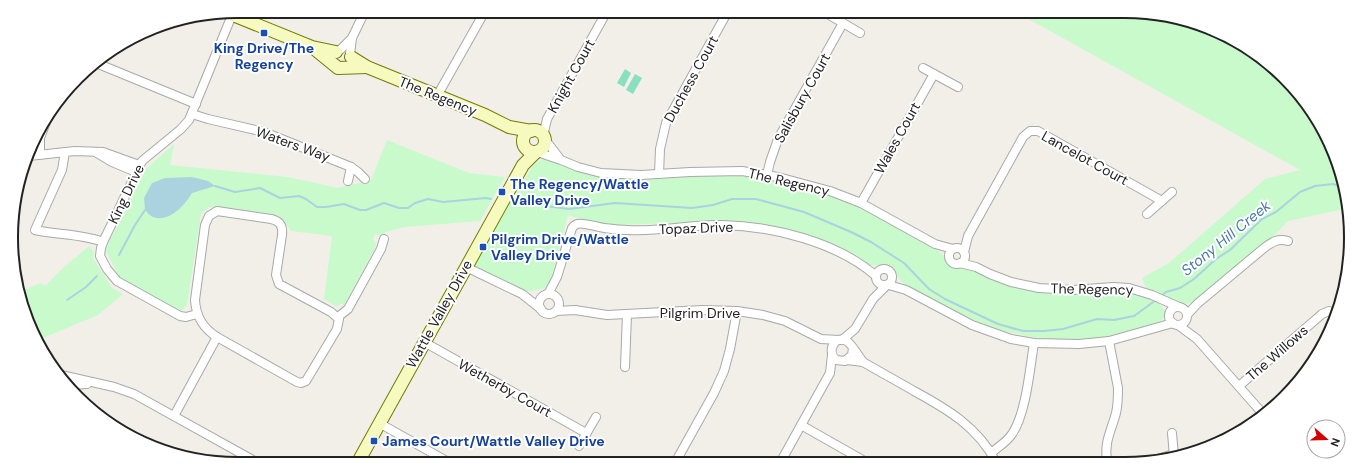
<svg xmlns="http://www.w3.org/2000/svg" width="1362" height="475" viewBox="0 0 1362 475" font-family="'DM Sans',sans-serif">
<rect width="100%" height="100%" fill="#f2efe9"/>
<!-- park -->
<g fill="#c8facc">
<path d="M 1014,11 L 1124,11 L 1183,19 L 1262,58 L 1321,124 L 1349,208 L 1288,221 L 1273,237 L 1195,302 C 1177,308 1161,295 1146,288 L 1142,278 L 1169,263 L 1265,179 L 1300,170 Z"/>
<path d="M 387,140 L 469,173 L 505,177 L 480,221 L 405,227 L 386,232 L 382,235 L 375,235 L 373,239 L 376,244 L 375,248 L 344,305 L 341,303 L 337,307 L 324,299 L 332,236 L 291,231 L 281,217 L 209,207 L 201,214 L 187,305 L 181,311 L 120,278 L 105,250 L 146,169 L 174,144 L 170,165 L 288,177 L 338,188 L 371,180 Z"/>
<path d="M 546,157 C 563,165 579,172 597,176 C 647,185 698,172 748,176 C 783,178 831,192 862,208 C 886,220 909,234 933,247 L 944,256 L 951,266 L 956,267 L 967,267 L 1003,284 L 1020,288 L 1048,294 L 1070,294 L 1113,291 L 1133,293 L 1157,301 L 1163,308 L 1165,311 L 1165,316 L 1162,320 L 1148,327 L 1115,336 L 1091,341 L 1057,342 L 998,330 L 960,314 L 925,297 L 904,284 L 888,266 L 870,265 L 824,243 L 704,222 L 614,225 L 595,223 L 568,215 L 551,279 L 547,287 L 533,291 L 523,291 L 478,270 L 474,265 L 507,199 L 524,181 L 533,165 Z"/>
<path d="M 89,246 L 94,252 L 93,258 L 112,288 L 123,294 L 98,315 L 38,340 L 19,296 L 18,290 L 24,290 L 40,283 L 45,286 L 63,268 Z"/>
</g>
<!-- pitch -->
<g fill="#88e0be">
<path d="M 625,69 L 631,73 L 624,87 L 617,83 Z"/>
<path d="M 635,74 L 642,78 L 633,94 L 626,90 Z"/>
</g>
<!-- water -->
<path fill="#aad3df" d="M 192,177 L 208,181 L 215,186 L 192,193 C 185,205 169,223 153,217 C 150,216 147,212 145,210 L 144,198 L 152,183 L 165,178 Z"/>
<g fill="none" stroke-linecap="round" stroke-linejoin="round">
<!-- stream -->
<g stroke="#aad3df" stroke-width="2">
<path d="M 215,186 L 235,192 L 260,188 L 280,198 L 299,196 L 306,199 L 317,207 L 326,207 L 344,204 L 360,210 L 366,210 L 384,203 L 399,208 L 408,208 L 415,203 L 428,199 L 443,202 L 486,198 L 491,199"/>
<path d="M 515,202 L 569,209 L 615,203 L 692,208 L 713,205 L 732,199 L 756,199 L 804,212 L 851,232 L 871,242 L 904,263 L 929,289 L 945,299 L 998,324 L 1023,331 L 1044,331 L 1063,329 L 1097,319 L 1114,320 L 1134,316 L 1156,300"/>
<path d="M 119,255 L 135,225 L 145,210"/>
<path d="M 1161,296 L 1166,292 L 1180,288 L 1194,279 L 1216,259 L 1230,250 L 1262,219 L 1276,212 L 1300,192 L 1315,186 L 1333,184 L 1342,187"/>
<path d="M 67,300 L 86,287 L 97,276"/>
</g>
<defs>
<g id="street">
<path d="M 826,13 L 860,33"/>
<path d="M 340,50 L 352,38"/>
<path d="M 350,54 L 352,38 L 365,11"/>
<path d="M 96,63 L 196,104"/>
<path d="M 923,68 L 958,87"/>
<path d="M 437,96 L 485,11"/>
<path d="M 192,114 L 208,119 L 264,132 L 351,167 L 358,172 L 365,179"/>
<path d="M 543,136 L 547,119 L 607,11"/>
<path d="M 544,138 L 560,159"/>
<path d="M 65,152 L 62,170 L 35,230 C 57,235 83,234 103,242"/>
<path d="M 537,152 L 561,160 L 578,167 L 601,173 L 641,175 L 690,172 L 742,171 L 778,177 L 830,191 L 861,203 L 935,244 L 953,249"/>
<path d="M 97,153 L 112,162 L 136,172"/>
<path d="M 40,155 L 40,138 L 46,122"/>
<path d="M 29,156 L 75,151 L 103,152 L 139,165"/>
<path d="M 659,174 L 660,149 L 666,123 L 728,11"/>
<path d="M 767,175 L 770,162 L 778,139 L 843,23"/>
<path d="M 348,181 L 351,167"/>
<path d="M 861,203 L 934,74"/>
<path d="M 217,211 L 271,219 C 280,221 283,226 282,235 L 276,275 L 279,284 L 331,312 L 339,319 L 337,329 L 306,381 L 301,383 L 297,382 L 217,337 C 203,328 196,317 195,300 L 205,225 L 209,216 Z"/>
<path d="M 1147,214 L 1172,192"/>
<circle cx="957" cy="256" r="8"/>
<path d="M 964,252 L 968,236 L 1023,137 L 1030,131 L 1038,131 L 1162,201"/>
<path d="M 960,263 L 976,267 L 990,274 L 1011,282 L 1039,288 L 1073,290 L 1113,287 L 1129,288 L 1152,295 L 1179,307"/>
<path d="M 466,267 L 522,294 L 541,309"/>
<circle cx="884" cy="277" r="8"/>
<path d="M 889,285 L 906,290 L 972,325 L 1011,339 L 1034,343 L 1079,344 L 1109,341 L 1173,323"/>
<path d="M 548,294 L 557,277 L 572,228 C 574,226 574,225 577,224 C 583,222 597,227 604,228 C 612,229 620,230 628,230 C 659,232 691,224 722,225 C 773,226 837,242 876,276"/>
<circle cx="549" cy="304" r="10"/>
<circle cx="1178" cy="316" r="9"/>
<path d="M 556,311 L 575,310 L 607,315 L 702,310 L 737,311 L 763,315 L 785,321 L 821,339 L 839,340"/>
<path d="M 197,314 L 186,317 L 180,316 L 117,281 L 107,269 L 100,256 L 101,248 L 103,242 L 142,161 L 181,129 L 189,120 L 232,15"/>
<path d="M 1187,315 L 1197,304 L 1264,248 C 1272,242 1278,238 1288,241"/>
<path d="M 338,317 L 348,309 L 381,249 L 384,239"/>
<path d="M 1178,325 L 1197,339 L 1264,415"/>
<path d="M 842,340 L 855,329 L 873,299 L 886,286"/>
<path d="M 424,342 L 586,433"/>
<path d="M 853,348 L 852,355 L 845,361 L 836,360 C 825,350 837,333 848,342 C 853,346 859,357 863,362"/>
<path d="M 847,360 L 863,362 C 880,372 897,381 914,391 C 947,409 978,427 996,462"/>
<path d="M 625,367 L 627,314"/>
<path d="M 61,375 L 114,387 L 134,394 L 260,464"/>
<path d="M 71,385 L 87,384"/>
<path d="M 1239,386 L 1322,314 L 1329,311 L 1336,314"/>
<path d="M 174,416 L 217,337"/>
<path d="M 379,423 L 452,464"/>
<path d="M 801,425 L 868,463"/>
<path d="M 1172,433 L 1174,456"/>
<path d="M 579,446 L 596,417"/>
<path d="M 991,453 C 998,447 1007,442 1012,434 C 1026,414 1030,368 1034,343"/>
<path d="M 1107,462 C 1104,441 1111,432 1116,413 C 1118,405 1118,397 1118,388 L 1109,341"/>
<path d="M 1149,462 L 1173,454"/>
<path d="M 675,463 L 714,393 L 724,371 L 730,349 L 737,311"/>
<path d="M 780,463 L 830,373 L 832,355"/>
</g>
<g id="secondary">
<path d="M 228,13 L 312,47 L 336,52"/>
<path d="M 316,50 L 338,68 L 367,67"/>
<path d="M 351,57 L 367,67 L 485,115 L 509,127 L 531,131"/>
<circle cx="534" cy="141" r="11"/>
<path d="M 357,464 L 523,165 L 536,152"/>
</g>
</defs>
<!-- street casing -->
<use href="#street" stroke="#a9a9a9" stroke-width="10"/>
<!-- secondary casing -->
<use href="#secondary" stroke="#707d05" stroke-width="14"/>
<!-- street -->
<use href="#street" stroke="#fff" stroke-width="8"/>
<!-- secondary -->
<use href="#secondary" stroke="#f7fabf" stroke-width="12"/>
</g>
<!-- markers -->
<g fill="#1a4fb4" stroke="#fff" stroke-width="1.5">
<rect x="260" y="29" width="8" height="8" rx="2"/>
<rect x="498" y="188" width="8" height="8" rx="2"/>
<rect x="479" y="243" width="8" height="8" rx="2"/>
<rect x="370" y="437" width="8" height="8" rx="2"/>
</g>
<g text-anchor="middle" stroke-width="4" stroke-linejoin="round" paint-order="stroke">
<!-- transit labels -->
<g font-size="14" font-weight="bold" fill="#164399" stroke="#fff" text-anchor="start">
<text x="264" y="53" text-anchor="middle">King Drive/The<tspan x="264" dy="16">Regency</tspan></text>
<text x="510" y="189">The Regency/Wattle<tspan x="510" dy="16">Valley Drive</tspan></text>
<text x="491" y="244">Pilgrim Drive/Wattle<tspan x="491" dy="16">Valley Drive</tspan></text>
<text x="382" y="446">James Court/Wattle Valley Drive</text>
</g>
<!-- street labels -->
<g font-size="14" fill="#222" stroke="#fff">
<text transform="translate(571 76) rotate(-61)" y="5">Knight Court</text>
<text transform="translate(691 79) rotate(-61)" y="5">Duchess Court</text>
<text transform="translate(438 96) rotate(22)" y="5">The Regency</text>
<text transform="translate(802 98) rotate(-61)" y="5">Salisbury Court</text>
<text transform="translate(897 138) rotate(-61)" y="5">Wales Court</text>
<text transform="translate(293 144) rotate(20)" y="5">Waters Way</text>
<text transform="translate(1085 158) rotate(29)" y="5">Lancelot Court</text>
<text transform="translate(789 182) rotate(13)" y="5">The Regency</text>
<text transform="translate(126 194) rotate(-64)" y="5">King Drive</text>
<text transform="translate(696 228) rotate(-2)" y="5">Topaz Drive</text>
<text transform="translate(1092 289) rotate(1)" y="5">The Regency</text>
<text x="700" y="318">Pilgrim Drive</text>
<text transform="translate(439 314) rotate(-61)" y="5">Wattle Valley Drive</text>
<text transform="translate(1277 353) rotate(-41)" y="5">The Willows</text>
<text transform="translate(505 388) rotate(29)" y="5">Wetherby Court</text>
</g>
<!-- water labels -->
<g font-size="15" font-style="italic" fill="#4a7aab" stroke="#fff">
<text transform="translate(1226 238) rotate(-39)" y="5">Stony Hill Creek</text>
</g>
</g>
<!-- crop -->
<path d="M0 0H1362V475H0ZM237 18H1125A219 219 0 0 1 1344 237V238A219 219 0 0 1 1125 457H237A219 219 0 0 1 18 238V237A219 219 0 0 1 237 18Z" fill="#fff" fill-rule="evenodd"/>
<path fill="none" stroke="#222" stroke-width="2" d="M237 18H1125A219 219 0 0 1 1344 237V238A219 219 0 0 1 1125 457H237A219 219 0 0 1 18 238V237A219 219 0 0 1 237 18Z"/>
<!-- north arrow -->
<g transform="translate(1326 439) rotate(110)"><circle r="19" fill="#ffffff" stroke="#a7a7a7"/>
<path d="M0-3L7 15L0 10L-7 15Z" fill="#d40000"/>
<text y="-6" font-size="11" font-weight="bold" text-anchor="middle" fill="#222222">N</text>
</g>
</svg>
